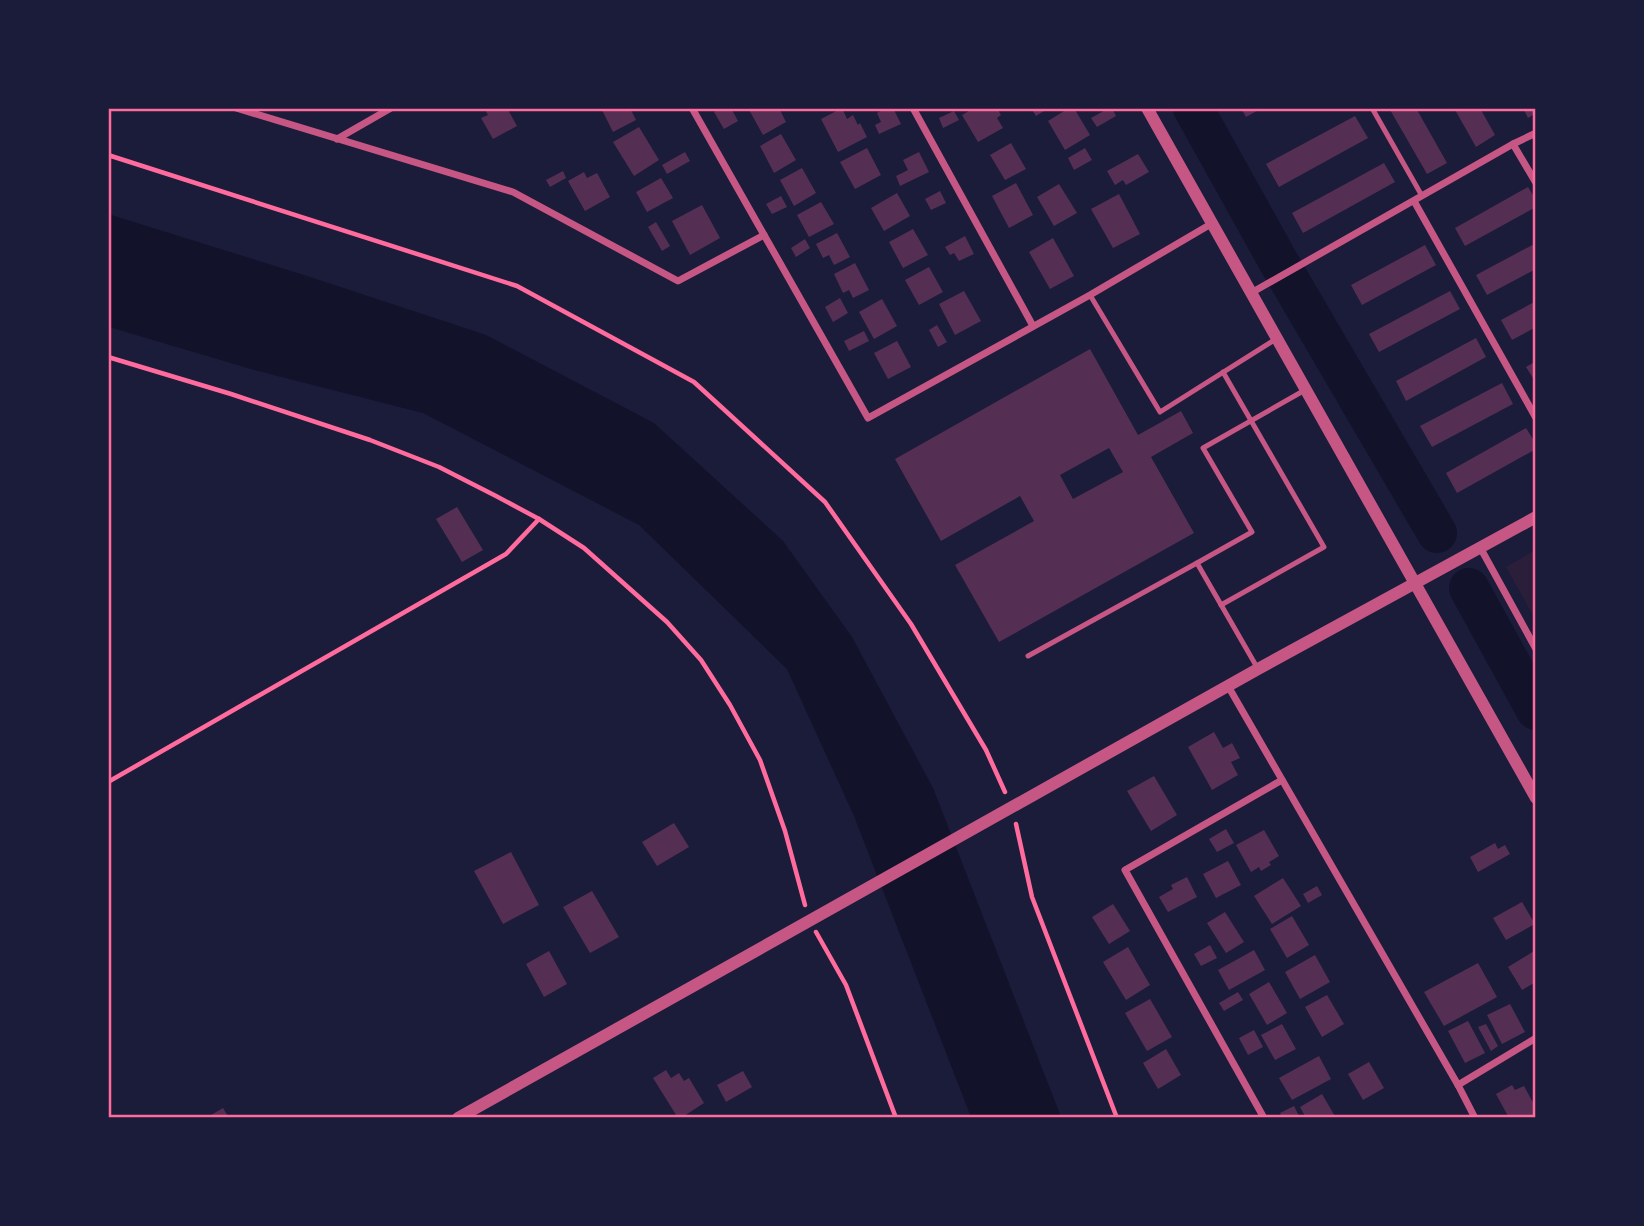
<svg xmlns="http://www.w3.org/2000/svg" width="1644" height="1226" viewBox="0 0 1644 1226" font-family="Helvetica,sans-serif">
<rect width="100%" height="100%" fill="#1b1b3a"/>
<!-- green -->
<path fill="#2a1e3b" d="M 1535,550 L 1535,619 L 1506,567 Z"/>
<!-- water -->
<path fill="#12122b" d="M 108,214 L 304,275 L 486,335 L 654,423 L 783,541 L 852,637 L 933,788 L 1061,1117 L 971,1117 L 854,816 L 787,669 L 639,525 L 423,413 L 258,371 L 109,327 Z"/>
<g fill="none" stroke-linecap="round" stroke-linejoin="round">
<!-- river -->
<g stroke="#12122b" stroke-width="40">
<path d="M 1193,108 L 1277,259 L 1437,533"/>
<path d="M 1469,588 L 1536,710"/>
</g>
</g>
<!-- building -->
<g fill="#542f53" fill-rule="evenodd">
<path d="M 484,108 L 507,108 L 517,126 L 493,139 L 481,118 L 488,115 Z"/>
<path d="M 601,108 L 630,108 L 636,120 L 613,132 Z"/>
<path d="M 721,108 L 731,108 L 738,121 L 724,129 L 714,112 Z"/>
<path d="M 748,108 L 779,108 L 786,122 L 763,135 Z"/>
<path d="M 842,108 L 847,119 L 853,115 L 858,125 L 860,123 L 867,137 L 838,152 L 821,119 Z"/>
<path d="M 885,108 L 893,108 L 901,124 L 879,134 L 875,125 L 881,122 L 877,113 Z"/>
<path d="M 974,108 L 997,108 L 1001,115 L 997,118 L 1003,128 L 978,142 L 962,115 Z"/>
<path d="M 1031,108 L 1049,108 L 1036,116 Z"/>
<path d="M 1069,108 L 1074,108 L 1090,135 L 1065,150 L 1048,121 Z"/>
<path d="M 1109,108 L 1112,108 L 1116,116 L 1097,127 L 1091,118 Z"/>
<path d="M 1241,108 L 1262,108 L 1246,117 Z"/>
<path d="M 1389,108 L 1416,108 L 1447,163 L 1427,174 Z"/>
<path d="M 1454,108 L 1480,108 L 1495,135 L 1476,147 Z"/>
<path d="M 1523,108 L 1536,108 L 1536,113 L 1528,118 Z"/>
<path d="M 954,111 L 959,120 L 943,128 L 939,118 Z"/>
<path d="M 1355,116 L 1368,138 L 1279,187 L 1266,164 Z"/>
<path d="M 639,127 L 659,160 L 634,176 L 613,142 Z"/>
<path d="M 781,134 L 796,160 L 774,173 L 760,146 Z"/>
<path d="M 1011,143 L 1026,169 L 1005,180 L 990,155 Z"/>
<path d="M 867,148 L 881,175 L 855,189 L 840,162 Z"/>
<path d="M 1085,148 L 1092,160 L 1074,170 L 1068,158 Z"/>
<path d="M 685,152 L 690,161 L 667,174 L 662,165 Z"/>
<path d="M 919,152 L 929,172 L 900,186 L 896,176 L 908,170 L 903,160 Z"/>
<path d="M 1138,154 L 1149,172 L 1126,185 L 1123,180 L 1115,185 L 1107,171 Z"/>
<path d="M 1384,163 L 1395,182 L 1303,233 L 1292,213 Z"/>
<path d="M 802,168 L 816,193 L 794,206 L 780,180 Z"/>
<path d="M 563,171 L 566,178 L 550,187 L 546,180 Z"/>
<path d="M 584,172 L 587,178 L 597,173 L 610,197 L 585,211 L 568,181 Z"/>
<path d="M 661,178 L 673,198 L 647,212 L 636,192 Z"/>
<path d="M 1016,183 L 1033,215 L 1009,228 L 992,196 Z"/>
<path d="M 1059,184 L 1077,213 L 1054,226 L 1037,197 Z"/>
<path d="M 1528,187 L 1536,200 L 1536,207 L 1465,246 L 1455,228 Z"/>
<path d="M 940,191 L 946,203 L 931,210 L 925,199 Z"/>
<path d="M 897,193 L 910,216 L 884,231 L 871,208 Z"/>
<path d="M 1119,194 L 1140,234 L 1113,248 L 1091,209 Z"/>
<path d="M 781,196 L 787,207 L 772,214 L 766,204 Z"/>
<path d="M 821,202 L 834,224 L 809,237 L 797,215 Z"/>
<path d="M 702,205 L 720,238 L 690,255 L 672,221 Z"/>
<path d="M 656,222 L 670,246 L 662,251 L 648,227 Z"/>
<path d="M 913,229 L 928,255 L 903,268 L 889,242 Z"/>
<path d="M 837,233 L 850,257 L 834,265 L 829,255 L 823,258 L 816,244 Z"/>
<path d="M 965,236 L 974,254 L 959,261 L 954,253 L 950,255 L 945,247 Z"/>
<path d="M 1053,238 L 1074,276 L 1050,289 L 1029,252 Z"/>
<path d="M 805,239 L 810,248 L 796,257 L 791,248 Z"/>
<path d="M 1536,243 L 1536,269 L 1487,295 L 1476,275 Z"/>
<path d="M 1425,245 L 1436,265 L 1362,305 L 1351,285 Z"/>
<path d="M 855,263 L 869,290 L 853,298 L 849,290 L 843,293 L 834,274 Z"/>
<path d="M 929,267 L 943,292 L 919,305 L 905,280 Z"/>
<path d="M 964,291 L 981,321 L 955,335 L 939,304 Z"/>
<path d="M 1450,291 L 1460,309 L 1379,352 L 1369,334 Z"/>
<path d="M 840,298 L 848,313 L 833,322 L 825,307 Z"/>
<path d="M 882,299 L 897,326 L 874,339 L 859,312 Z"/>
<path d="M 1536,301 L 1536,327 L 1512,340 L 1501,320 Z"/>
<path d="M 937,325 L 947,342 L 938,347 L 929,330 Z"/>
<path d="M 864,331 L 869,341 L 849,351 L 844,341 Z"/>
<path d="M 1476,338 L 1486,357 L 1406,401 L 1396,381 Z"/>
<path d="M 897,341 L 911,367 L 888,379 L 874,353 Z"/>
<path d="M 1090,349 L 1138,435 L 1181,411 L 1193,433 L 1151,457 L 1194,533 L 999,642 L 955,565 L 1034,521 L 1020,496 L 941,541 L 895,459 ZM 1109,448 L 1123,472 L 1073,499 L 1060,475 Z"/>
<path d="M 1536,361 L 1536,383 L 1526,367 Z"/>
<path d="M 1502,383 L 1513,404 L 1432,447 L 1420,426 Z"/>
<path d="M 1526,428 L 1536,444 L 1536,449 L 1457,493 L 1446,473 Z"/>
<path d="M 457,507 L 483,550 L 462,562 L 436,519 Z"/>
<path d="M 1214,732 L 1223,748 L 1232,743 L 1240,758 L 1231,762 L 1238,775 L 1212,790 L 1188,747 Z"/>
<path d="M 1154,776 L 1177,815 L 1151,831 L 1127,791 Z"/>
<path d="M 674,823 L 689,847 L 657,866 L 642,842 Z"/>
<path d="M 1226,829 L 1234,843 L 1217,852 L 1209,839 Z"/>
<path d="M 1264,830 L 1279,856 L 1269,862 L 1271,865 L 1261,871 L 1259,867 L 1251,872 L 1236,845 Z"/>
<path d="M 1495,843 L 1498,849 L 1505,845 L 1510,854 L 1478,872 L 1470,857 Z"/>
<path d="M 511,852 L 539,905 L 503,924 L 474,871 Z"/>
<path d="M 1228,861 L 1241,885 L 1216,898 L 1203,874 Z"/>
<path d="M 1187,877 L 1197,897 L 1168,912 L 1159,897 L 1173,889 L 1171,885 Z"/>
<path d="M 1283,878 L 1301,906 L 1272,924 L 1254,896 Z"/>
<path d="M 1317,886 L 1322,895 L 1308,903 L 1303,894 Z"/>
<path d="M 592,891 L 619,937 L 590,953 L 563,907 Z"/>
<path d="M 1522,902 L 1535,924 L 1506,940 L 1493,918 Z"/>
<path d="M 1113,904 L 1130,931 L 1109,944 L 1092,917 Z"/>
<path d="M 1225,912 L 1244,942 L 1226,953 L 1207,923 Z"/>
<path d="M 1292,916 L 1309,945 L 1287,958 L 1270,929 Z"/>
<path d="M 1210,945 L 1217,958 L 1201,966 L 1194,954 Z"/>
<path d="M 1128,947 L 1150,985 L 1126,1000 L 1103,962 Z"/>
<path d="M 1254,950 L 1265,970 L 1229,990 L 1218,970 Z"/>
<path d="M 549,951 L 567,984 L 544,997 L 526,964 Z"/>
<path d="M 1534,951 L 1536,954 L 1536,982 L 1522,990 L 1508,967 Z"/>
<path d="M 1315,955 L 1330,982 L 1300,999 L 1285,972 Z"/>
<path d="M 1478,963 L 1497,997 L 1444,1026 L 1424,992 Z"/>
<path d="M 1269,982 L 1287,1013 L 1267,1025 L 1249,994 Z"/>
<path d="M 1238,992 L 1243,1000 L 1224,1011 L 1219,1003 Z"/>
<path d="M 1327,995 L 1344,1024 L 1322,1037 L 1305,1007 Z"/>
<path d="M 1150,999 L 1172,1037 L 1147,1051 L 1125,1013 Z"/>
<path d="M 1510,1004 L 1525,1032 L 1502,1044 L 1487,1015 Z"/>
<path d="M 1468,1021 L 1485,1053 L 1465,1063 L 1448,1031 Z"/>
<path d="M 1282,1024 L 1296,1049 L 1275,1060 L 1261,1035 Z"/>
<path d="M 1486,1024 L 1498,1046 L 1491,1051 L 1478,1027 Z"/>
<path d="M 1254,1030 L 1263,1047 L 1248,1055 L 1239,1038 Z"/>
<path d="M 1166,1049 L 1181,1075 L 1158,1089 L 1143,1063 Z"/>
<path d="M 1319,1056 L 1331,1079 L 1292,1100 L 1279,1078 Z"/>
<path d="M 1369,1062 L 1384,1088 L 1363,1100 L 1348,1074 Z"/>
<path d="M 666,1070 L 671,1078 L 679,1073 L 684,1081 L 689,1078 L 704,1103 L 681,1118 L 678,1118 L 653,1078 Z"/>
<path d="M 743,1071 L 752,1087 L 726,1102 L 717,1085 Z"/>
<path d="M 1512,1085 L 1515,1090 L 1524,1086 L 1536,1108 L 1536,1118 L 1509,1118 L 1496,1094 Z"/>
<path d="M 1322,1094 L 1336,1118 L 1306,1118 L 1300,1107 Z"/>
<path d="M 1294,1106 L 1300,1118 L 1282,1118 L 1280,1113 Z"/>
<path d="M 223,1108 L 229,1118 L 206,1118 Z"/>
</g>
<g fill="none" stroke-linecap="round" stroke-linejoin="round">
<!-- path -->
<g stroke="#ff6b9d" stroke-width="4.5">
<path d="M 108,155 L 517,286 L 694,382 L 825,502 L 911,624 L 986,750 L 1005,792"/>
<path d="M 108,357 L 231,394 L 370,440 L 439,467 L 496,496 L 539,519 L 584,548 L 667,622 L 701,660 L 730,705 L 760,760 L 785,831 L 805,905"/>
<path d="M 108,782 L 506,554 L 539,519"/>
<path d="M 1016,824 L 1032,897 L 1117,1118"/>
<path d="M 816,932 L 846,985 L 896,1118"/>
</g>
<!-- service -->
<g stroke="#c65784" stroke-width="5">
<path d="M 1372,108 L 1422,196"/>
<path d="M 1090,295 L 1160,412 L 1276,339"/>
<path d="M 1221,605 L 1324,547 L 1223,372"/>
<path d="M 1028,656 L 1197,563"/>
<path d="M 1258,669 L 1197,563 L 1252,532 L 1203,448 L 1305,390"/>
</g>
<!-- minor -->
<g stroke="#c65784" stroke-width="7">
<path d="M 236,108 L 513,192 L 678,281 L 764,235"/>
<path d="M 692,108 L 868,418 L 1090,295 L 1211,224"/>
<path d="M 913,108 L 1033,326"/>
<path d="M 337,139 L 391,108"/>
<path d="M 1513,144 L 1536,183"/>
<path d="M 1414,201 L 1536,418"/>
<path d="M 1251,293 L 1513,144 L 1536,133"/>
<path d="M 1481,549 L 1536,649"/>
<path d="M 1228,686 L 1458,1085"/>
<path d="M 1264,1118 L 1125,870 L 1282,780"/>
<path d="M 1475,1118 L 1458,1085 L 1536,1038"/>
</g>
<!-- tertiary -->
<g stroke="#c65784" stroke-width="12">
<path d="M 1147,108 L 1536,798"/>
<path d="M 458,1118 L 1258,669 L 1536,517"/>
</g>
</g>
<!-- border -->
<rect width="1644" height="1226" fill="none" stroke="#1b1b3a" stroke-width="220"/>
<rect x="110" y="110" width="1424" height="1006" fill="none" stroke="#ff6b9d" stroke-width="2.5"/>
</svg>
